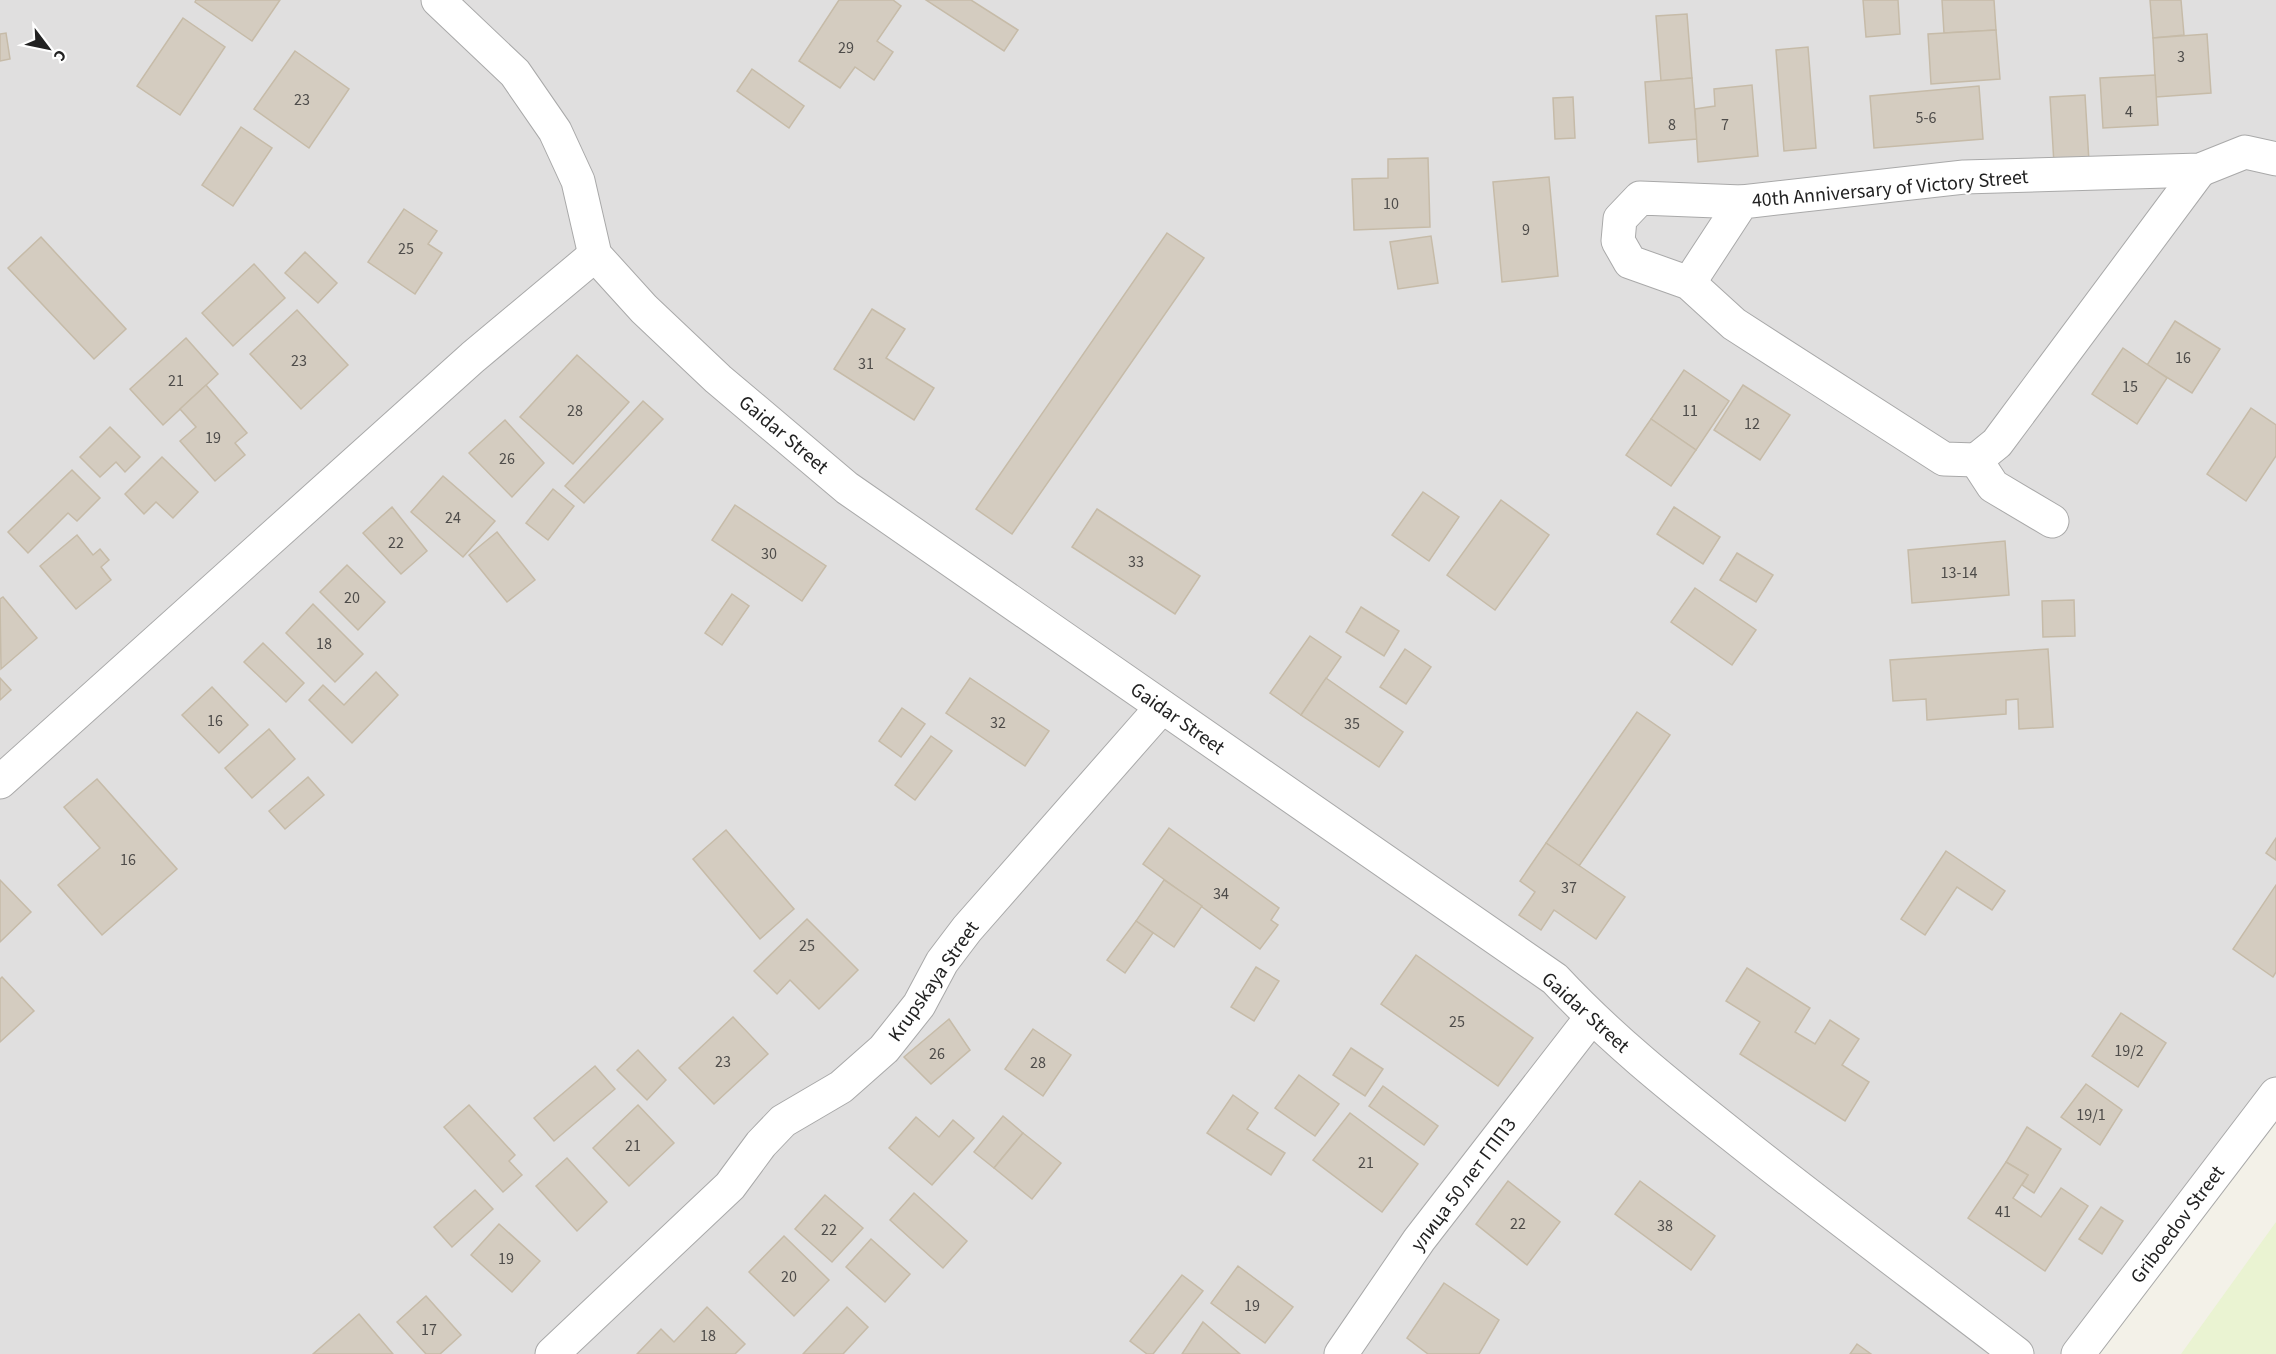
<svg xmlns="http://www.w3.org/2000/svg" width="2276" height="1354" viewBox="0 0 2276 1354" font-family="'Source Sans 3',sans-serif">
<rect width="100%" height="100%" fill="#f3f1e8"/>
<!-- residential -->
<path fill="#e0dfdf" d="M 0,0 L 2276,0 L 2276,1094 L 2078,1354 L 0,1354 Z"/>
<!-- farmland -->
<path fill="#eaf3d2" d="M 2276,1222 L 2276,1354 L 2181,1354 Z"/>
<!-- building -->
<g fill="#d4ccc0" stroke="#c6bba8" stroke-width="1.5">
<path d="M 196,0 L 280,0 L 252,41 L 195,2 Z"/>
<path d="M 839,0 L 893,0 L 901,6 L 877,41 L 893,52 L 874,80 L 855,67 L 840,88 L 799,61 Z"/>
<path d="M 926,0 L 971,0 L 1018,30 L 1004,51 Z"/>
<path d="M 1863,0 L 1898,0 L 1900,34 L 1866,37 Z"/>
<path d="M 1942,0 L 1994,0 L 1996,30 L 1944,33 Z"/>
<path d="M 2150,0 L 2181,0 L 2184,35 L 2153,38 Z"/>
<path d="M 1687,14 L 1692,78 L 1661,81 L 1656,16 Z"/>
<path d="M 183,18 L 225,47 L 180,115 L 137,86 Z"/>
<path d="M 1996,30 L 2000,79 L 1931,84 L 1928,34 Z"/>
<path d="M 6,33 L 10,59 L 0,61 L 0,34 Z"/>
<path d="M 2207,34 L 2211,93 L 2156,97 L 2153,38 Z"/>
<path d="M 1808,47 L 1816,148 L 1784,151 L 1776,50 Z"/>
<path d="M 295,51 L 349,89 L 309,148 L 254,109 Z"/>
<path d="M 752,69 L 804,106 L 789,128 L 737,91 Z"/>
<path d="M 2155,75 L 2158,125 L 2103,128 L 2100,78 Z"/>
<path d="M 1692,78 L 1697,139 L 1649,143 L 1645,82 Z"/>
<path d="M 1752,85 L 1758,156 L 1698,162 L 1695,109 L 1715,106 L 1714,89 Z"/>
<path d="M 1979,86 L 1983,139 L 1874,148 L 1870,96 Z"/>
<path d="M 2085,95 L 2089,162 L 2054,164 L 2050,97 Z"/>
<path d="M 1573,97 L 1575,138 L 1555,139 L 1553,98 Z"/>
<path d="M 241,127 L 272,148 L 233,206 L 202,185 Z"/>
<path d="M 1428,158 L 1430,227 L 1354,230 L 1352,179 L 1388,178 L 1388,159 Z"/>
<path d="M 1549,177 L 1558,276 L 1502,282 L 1493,182 Z"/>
<path d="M 404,209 L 437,231 L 428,244 L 442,253 L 415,294 L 368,262 Z"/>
<path d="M 1167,233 L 1204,258 L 1012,534 L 976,509 Z"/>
<path d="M 1431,236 L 1438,283 L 1398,289 L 1390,242 Z"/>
<path d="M 41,237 L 126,329 L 94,359 L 8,268 Z"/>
<path d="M 305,252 L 337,283 L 318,303 L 285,273 Z"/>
<path d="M 254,264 L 285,298 L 233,346 L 202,313 Z"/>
<path d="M 872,309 L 905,329 L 886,358 L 934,388 L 914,420 L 834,369 Z"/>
<path d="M 297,310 L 348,365 L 301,409 L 250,354 Z"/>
<path d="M 2175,321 L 2220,349 L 2192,393 L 2147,365 Z"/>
<path d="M 186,338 L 218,374 L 163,425 L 130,389 Z"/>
<path d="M 2123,348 L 2167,378 L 2137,424 L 2092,394 Z"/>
<path d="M 577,355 L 629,402 L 573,464 L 520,417 Z"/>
<path d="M 1684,370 L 1729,401 L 1696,450 L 1651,419 Z"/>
<path d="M 206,385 L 247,433 L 235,443 L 245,455 L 215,481 L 180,441 L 196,427 L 180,409 Z"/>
<path d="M 1743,385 L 1790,415 L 1760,460 L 1714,430 Z"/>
<path d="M 643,401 L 663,419 L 584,503 L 565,486 Z"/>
<path d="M 2251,408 L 2276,425 L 2276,456 L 2246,501 L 2207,474 Z"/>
<path d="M 1651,419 L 1696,450 L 1671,486 L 1626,455 Z"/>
<path d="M 505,420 L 544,463 L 512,497 L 469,453 Z"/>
<path d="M 110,427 L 140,457 L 125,472 L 116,462 L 100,477 L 80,457 Z"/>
<path d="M 162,457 L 198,492 L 173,518 L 156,502 L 144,514 L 125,494 Z"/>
<path d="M 72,470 L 100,498 L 77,521 L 68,513 L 28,553 L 8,532 Z"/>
<path d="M 443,476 L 495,521 L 463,557 L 411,512 Z"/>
<path d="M 553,489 L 574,506 L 548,540 L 526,523 Z"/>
<path d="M 1423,492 L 1459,517 L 1429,561 L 1392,535 Z"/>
<path d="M 1501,500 L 1549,535 L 1495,610 L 1447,575 Z"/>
<path d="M 735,505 L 826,566 L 802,601 L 712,540 Z"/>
<path d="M 392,507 L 427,551 L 401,574 L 363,533 Z"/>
<path d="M 1674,507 L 1720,537 L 1703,564 L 1657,534 Z"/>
<path d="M 1097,509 L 1200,576 L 1175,614 L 1072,547 Z"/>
<path d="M 497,532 L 535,580 L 507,602 L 469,555 Z"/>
<path d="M 77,535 L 93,555 L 100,549 L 109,560 L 101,567 L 111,580 L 76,609 L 40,566 Z"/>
<path d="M 2005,541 L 2009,595 L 1912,603 L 1908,550 Z"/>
<path d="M 1737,553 L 1773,575 L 1756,602 L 1720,580 Z"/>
<path d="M 347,565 L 385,602 L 358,630 L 320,592 Z"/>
<path d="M 1695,588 L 1756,630 L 1732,665 L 1671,622 Z"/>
<path d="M 732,594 L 749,606 L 722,645 L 705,633 Z"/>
<path d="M 3,597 L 37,638 L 1,669 L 0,599 Z"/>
<path d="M 2074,600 L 2075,636 L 2043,637 L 2042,601 Z"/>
<path d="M 313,604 L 363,654 L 335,682 L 286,633 Z"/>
<path d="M 1361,607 L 1399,631 L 1384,656 L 1346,632 Z"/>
<path d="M 1310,636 L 1341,657 L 1301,715 L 1270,693 Z"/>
<path d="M 263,643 L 304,683 L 286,702 L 244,662 Z"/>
<path d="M 1405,649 L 1431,667 L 1406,704 L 1380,687 Z"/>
<path d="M 2048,649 L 2053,727 L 2019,729 L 2018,699 L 2006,700 L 2006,714 L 1927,720 L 1926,699 L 1893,701 L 1890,660 Z"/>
<path d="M 376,672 L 398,695 L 352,743 L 309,700 L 323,685 L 344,705 Z"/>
<path d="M 0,678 L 11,690 L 0,700 Z"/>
<path d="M 970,678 L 1049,731 L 1025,766 L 946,713 Z"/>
<path d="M 1326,678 L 1403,732 L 1379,767 L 1301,715 Z"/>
<path d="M 212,687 L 248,725 L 219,753 L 182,715 Z"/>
<path d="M 902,708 L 925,724 L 901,757 L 879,741 Z"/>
<path d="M 1637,712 L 1670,735 L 1579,866 L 1546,843 Z"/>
<path d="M 269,729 L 295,759 L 252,798 L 225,768 Z"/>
<path d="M 931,736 L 952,751 L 915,800 L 895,785 Z"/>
<path d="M 308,777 L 324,795 L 285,829 L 269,811 Z"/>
<path d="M 97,779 L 177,869 L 102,935 L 58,885 L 100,848 L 64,807 Z"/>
<path d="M 1169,828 L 1279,908 L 1271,920 L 1278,925 L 1260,949 L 1143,864 Z"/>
<path d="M 726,830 L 794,909 L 760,939 L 693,859 Z"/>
<path d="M 2276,838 L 2276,860 L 2266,853 Z"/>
<path d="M 1546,843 L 1625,897 L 1596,939 L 1554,910 L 1541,930 L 1519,915 L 1535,892 L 1520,881 Z"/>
<path d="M 1946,851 L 2005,891 L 1992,910 L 1957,887 L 1925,935 L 1901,919 Z"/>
<path d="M 0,880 L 31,912 L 0,942 Z"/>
<path d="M 1164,880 L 1202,906 L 1174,947 L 1136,921 Z"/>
<path d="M 2276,885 L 2276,972 L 2273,977 L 2233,949 Z"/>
<path d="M 807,919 L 858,970 L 819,1009 L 790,980 L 777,994 L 754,971 Z"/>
<path d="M 1136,921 L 1153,933 L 1125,973 L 1107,960 Z"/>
<path d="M 1416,955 L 1533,1038 L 1498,1086 L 1381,1004 Z"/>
<path d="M 1256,967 L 1279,981 L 1254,1021 L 1231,1007 Z"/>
<path d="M 1747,968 L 1810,1008 L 1795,1032 L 1815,1044 L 1830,1020 L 1859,1039 L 1842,1065 L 1869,1082 L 1845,1121 L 1740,1054 L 1760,1022 L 1726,1001 Z"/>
<path d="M 2,977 L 34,1011 L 0,1042 L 0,979 Z"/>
<path d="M 2121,1013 L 2166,1043 L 2138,1087 L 2092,1056 Z"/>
<path d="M 733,1017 L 768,1054 L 714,1104 L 679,1068 Z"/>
<path d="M 949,1019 L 970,1050 L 931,1084 L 904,1057 Z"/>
<path d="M 1033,1029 L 1071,1055 L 1043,1096 L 1005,1069 Z"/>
<path d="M 1351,1048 L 1383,1069 L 1365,1096 L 1333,1075 Z"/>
<path d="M 638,1050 L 666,1080 L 647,1100 L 617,1070 Z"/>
<path d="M 595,1066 L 615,1089 L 554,1141 L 534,1118 Z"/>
<path d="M 1299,1075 L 1339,1104 L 1315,1136 L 1275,1108 Z"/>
<path d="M 2086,1084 L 2122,1110 L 2100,1145 L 2061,1117 Z"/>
<path d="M 1383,1086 L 1438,1126 L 1424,1145 L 1369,1106 Z"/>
<path d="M 1233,1095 L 1258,1113 L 1247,1129 L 1285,1153 L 1271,1175 L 1207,1133 Z"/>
<path d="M 469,1105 L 515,1155 L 509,1161 L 522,1175 L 503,1192 L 444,1127 Z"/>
<path d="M 638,1105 L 674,1143 L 629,1186 L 593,1148 Z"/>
<path d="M 1350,1113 L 1418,1164 L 1382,1212 L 1313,1160 Z"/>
<path d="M 1003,1116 L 1023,1133 L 994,1168 L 974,1152 Z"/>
<path d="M 916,1117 L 939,1137 L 953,1120 L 974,1138 L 932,1185 L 889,1148 Z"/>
<path d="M 2027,1127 L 2061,1149 L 2034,1193 L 2022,1185 L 2028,1175 L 2006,1162 Z"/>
<path d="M 1023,1133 L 1061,1163 L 1032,1199 L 994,1168 Z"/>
<path d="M 567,1158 L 607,1202 L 577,1231 L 536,1186 Z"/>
<path d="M 2006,1162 L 2028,1175 L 2013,1198 L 2041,1217 L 2061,1188 L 2088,1206 L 2045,1271 L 1968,1218 Z"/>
<path d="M 1508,1181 L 1560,1222 L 1527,1265 L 1476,1224 Z"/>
<path d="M 1640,1181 L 1715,1236 L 1691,1270 L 1615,1214 Z"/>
<path d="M 475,1190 L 493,1209 L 452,1247 L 434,1227 Z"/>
<path d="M 914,1193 L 967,1241 L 943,1268 L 890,1220 Z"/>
<path d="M 825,1195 L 863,1228 L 832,1262 L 795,1229 Z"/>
<path d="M 2101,1207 L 2123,1221 L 2102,1254 L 2079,1239 Z"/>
<path d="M 499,1224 L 540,1261 L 512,1292 L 471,1255 Z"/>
<path d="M 784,1236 L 829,1280 L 794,1316 L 749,1272 Z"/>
<path d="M 871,1239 L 910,1274 L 885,1302 L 846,1267 Z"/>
<path d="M 1238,1266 L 1293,1307 L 1265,1343 L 1211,1303 Z"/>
<path d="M 1182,1275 L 1203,1291 L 1153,1354 L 1147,1354 L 1130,1341 Z"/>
<path d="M 1444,1283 L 1499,1320 L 1479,1354 L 1428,1354 L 1407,1338 Z"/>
<path d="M 426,1296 L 461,1335 L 440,1354 L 426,1354 L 397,1322 Z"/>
<path d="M 707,1307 L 745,1344 L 735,1354 L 637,1354 L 661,1329 L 674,1342 Z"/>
<path d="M 847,1307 L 868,1327 L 843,1354 L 803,1354 Z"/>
<path d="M 359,1314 L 393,1354 L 313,1354 Z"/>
<path d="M 1203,1322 L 1240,1354 L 1182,1354 Z"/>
<path d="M 1857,1344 L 1871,1354 L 1850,1354 Z"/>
</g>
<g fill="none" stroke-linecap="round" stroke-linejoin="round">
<defs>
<g id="minor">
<path d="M 438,0 L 515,73 L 555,131 L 578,181 L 595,255 L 644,309 L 718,379 L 847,488 L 1555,979 C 1609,1037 1670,1086 1732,1135 C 1826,1210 1922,1281 2017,1354"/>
<path d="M 1742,202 L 1640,198 L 1620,219 L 1618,241 L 1630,262 L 1689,283 L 1734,324 L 1944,459 L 1976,460 L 1997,443 L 2200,170"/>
<path d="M 1689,283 L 1742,202 L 1964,177 L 2200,170 L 2245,152 L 2276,159"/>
<path d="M 1976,460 L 1993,486 L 2052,521"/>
<path d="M 0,782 L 473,357 L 595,255"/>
<path d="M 552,1354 L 730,1186 L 761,1144 L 783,1121 L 841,1087 L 884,1049 L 919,1005 L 942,962 L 967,929 L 1162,707"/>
<path d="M 1341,1354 L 1419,1240 L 1591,1018"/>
<path d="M 2078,1354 L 2276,1094"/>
</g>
</defs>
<!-- minor casing -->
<use href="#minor" stroke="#a9a9a9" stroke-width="35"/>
<!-- minor -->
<use href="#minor" stroke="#fff" stroke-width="33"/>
</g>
<g text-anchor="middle" stroke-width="4.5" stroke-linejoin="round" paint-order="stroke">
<!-- number labels -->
<g font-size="16" fill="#4e4c4a">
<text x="846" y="53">29</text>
<text x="2181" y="62">3</text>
<text x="302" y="105">23</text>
<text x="2129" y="117">4</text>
<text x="1926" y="123">5-6</text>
<text x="1672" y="130">8</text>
<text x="1725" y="130">7</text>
<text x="1391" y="209">10</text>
<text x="1526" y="235">9</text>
<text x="406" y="254">25</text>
<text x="2183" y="363">16</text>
<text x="299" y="366">23</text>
<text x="866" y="369">31</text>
<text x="176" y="386">21</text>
<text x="2130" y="392">15</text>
<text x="575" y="416">28</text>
<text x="1690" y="416">11</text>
<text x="1752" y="429">12</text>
<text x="213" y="443">19</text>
<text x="507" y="464">26</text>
<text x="453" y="523">24</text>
<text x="396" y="548">22</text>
<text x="769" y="559">30</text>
<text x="1136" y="567">33</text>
<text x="1959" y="578">13-14</text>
<text x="352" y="603">20</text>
<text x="324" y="649">18</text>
<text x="215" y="726">16</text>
<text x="998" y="728">32</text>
<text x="1352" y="729">35</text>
<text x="128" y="865">16</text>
<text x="1569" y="893">37</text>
<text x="1221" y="899">34</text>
<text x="807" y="951">25</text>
<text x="1457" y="1027">25</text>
<text x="2129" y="1056">19/2</text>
<text x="937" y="1059">26</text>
<text x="723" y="1067">23</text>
<text x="1038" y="1068">28</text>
<text x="2091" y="1120">19/1</text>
<text x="633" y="1151">21</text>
<text x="1366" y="1168">21</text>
<text x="2003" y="1217">41</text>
<text x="1518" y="1229">22</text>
<text x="1665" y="1231">38</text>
<text x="829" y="1235">22</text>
<text x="506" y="1264">19</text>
<text x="789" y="1282">20</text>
<text x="1252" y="1311">19</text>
<text x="429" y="1335">17</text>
<text x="708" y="1341">18</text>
</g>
<!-- street labels -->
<g font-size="20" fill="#222" stroke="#fff">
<text transform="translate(1890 188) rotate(-5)" y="7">40th Anniversary of Victory Street</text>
<text transform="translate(784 434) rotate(40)" y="7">Gaidar Street</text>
<text transform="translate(1178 718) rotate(35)" y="7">Gaidar Street</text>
<text transform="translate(933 981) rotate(-55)" y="7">Krupskaya Street</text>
<text transform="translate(1586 1012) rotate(42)" y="7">Gaidar Street</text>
<text transform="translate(1463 1184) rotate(-53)" y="7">улица 50 лет ГППЗ</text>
<text transform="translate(2177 1224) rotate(-53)" y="7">Griboedov Street</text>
</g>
</g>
<!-- north arrow -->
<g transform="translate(48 48) rotate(122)" stroke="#ffffff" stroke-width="4.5" paint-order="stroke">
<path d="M0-4.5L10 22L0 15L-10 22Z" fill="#222222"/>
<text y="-9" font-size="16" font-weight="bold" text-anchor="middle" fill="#222222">С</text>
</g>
</svg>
